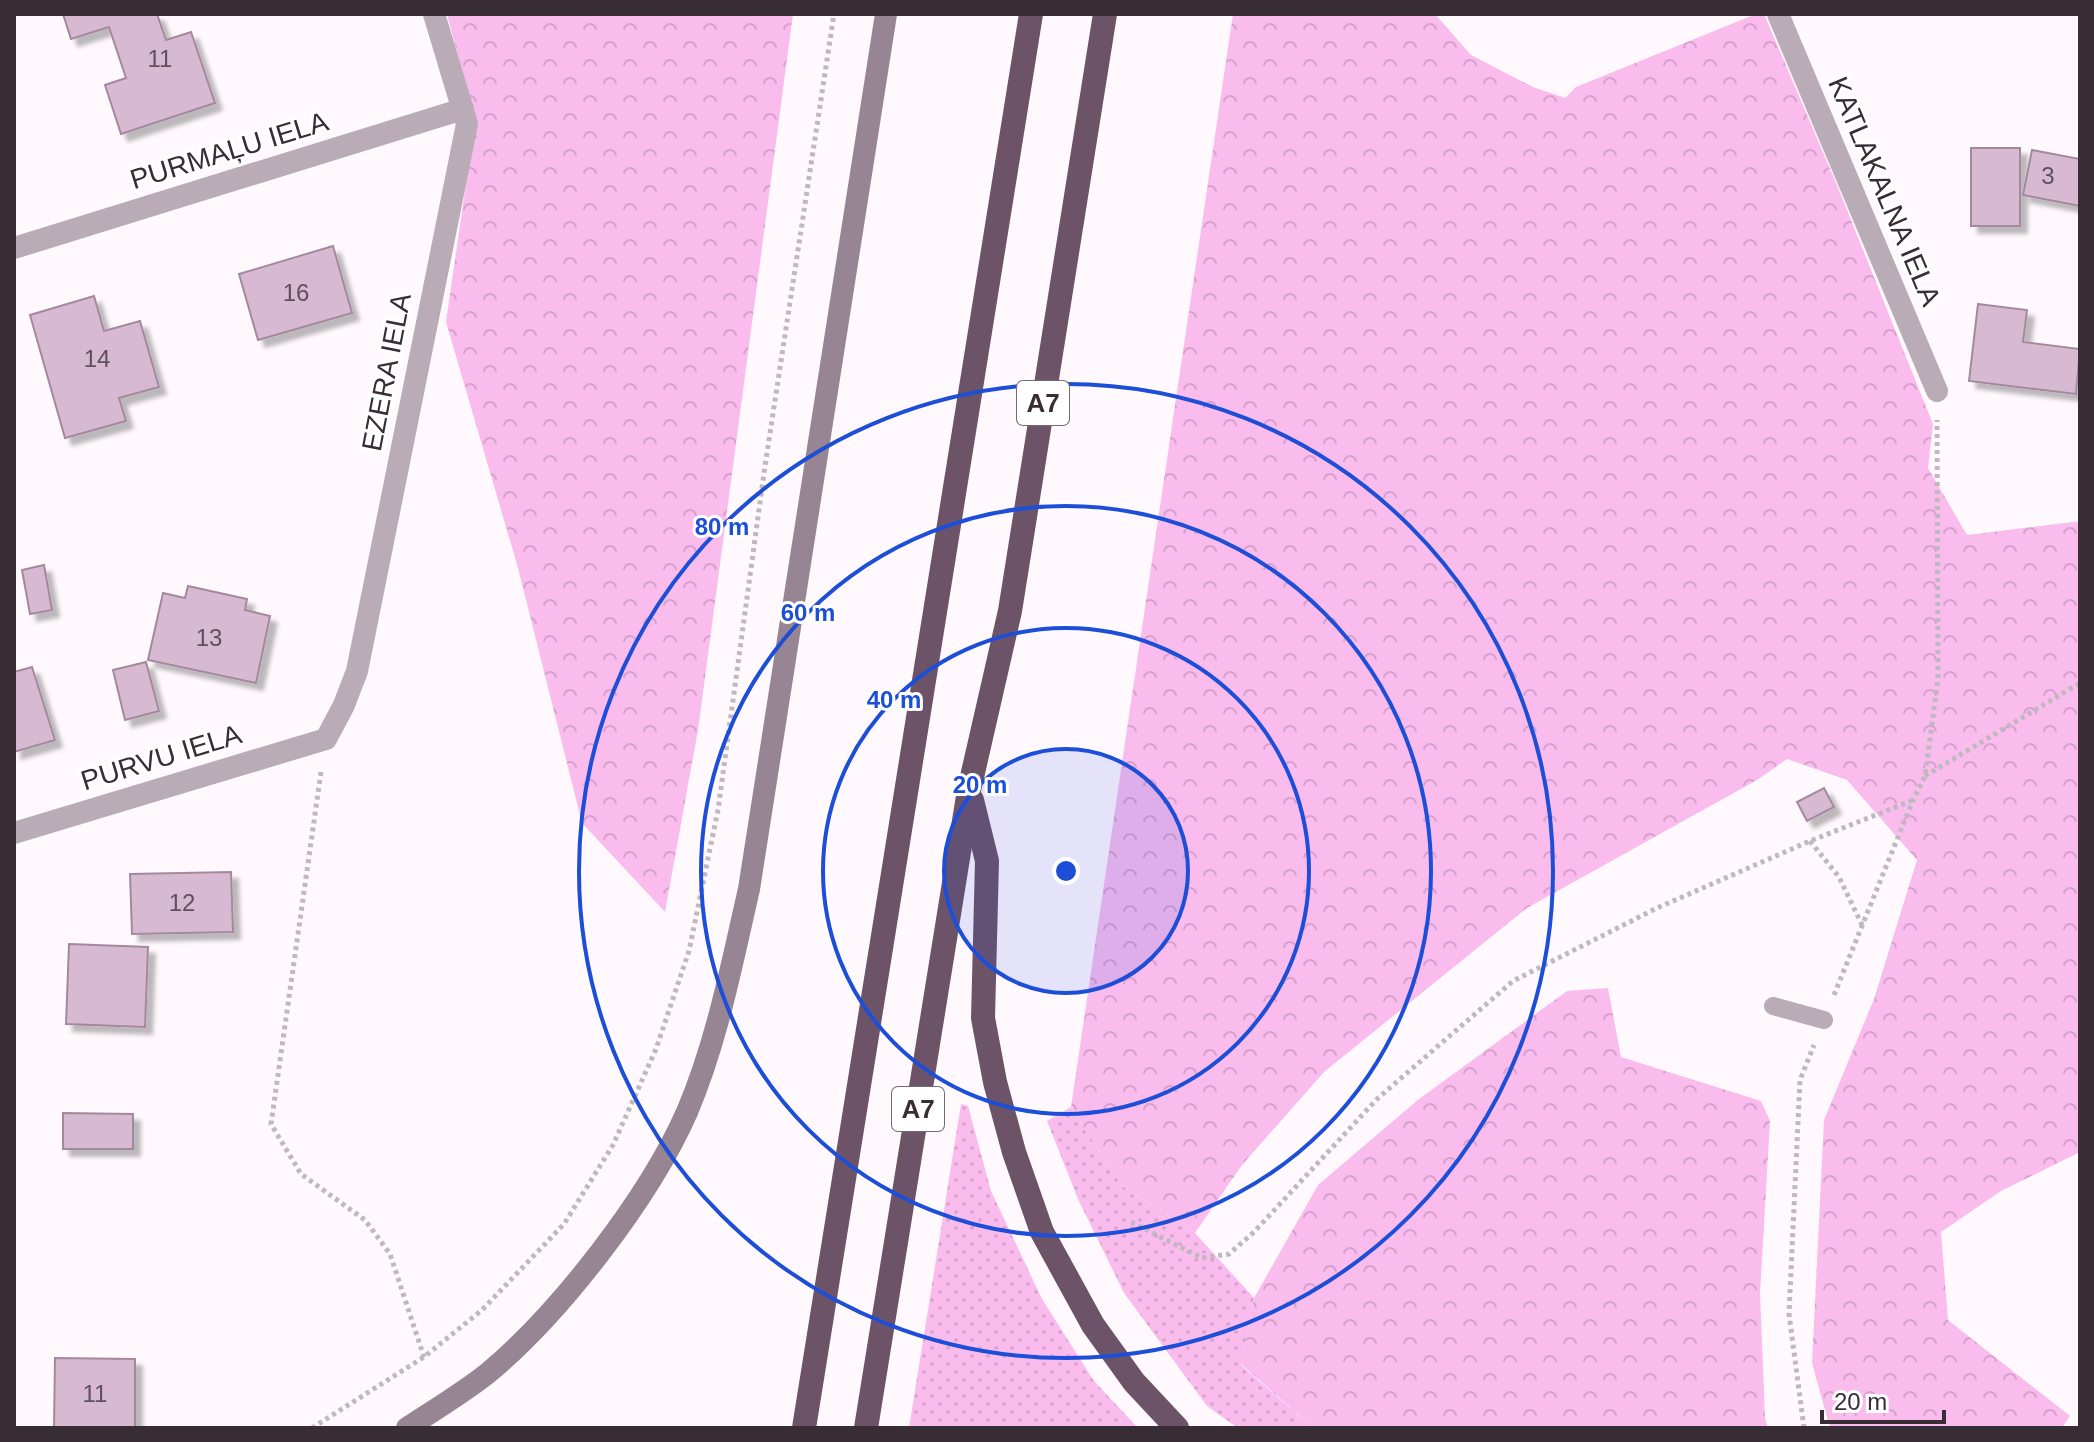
<svg xmlns="http://www.w3.org/2000/svg" width="2094" height="1442" viewBox="0 0 2094 1442" font-family="Arial,sans-serif">
<defs>
<pattern id="grass-dots" width="8" height="8" patternUnits="userSpaceOnUse" patternTransform="scale(2)"><rect width="8" height="8" fill="#f9bced"/><path d="M2 2h.1M6 6h.1" fill="none" stroke="#d6a2cc" stroke-width="1.8" stroke-linecap="round"/></pattern>
<pattern id="forest-crowns" width="20" height="18" patternUnits="userSpaceOnUse" patternTransform="scale(2)"><rect width="20" height="18" fill="#f9bced"/><path d="M2 6a3 3 0 1 1 6 0M12 15a3 3 0 1 1 6 0" fill="none" stroke="#d6a2cc"/></pattern>
<filter id="shadow"><feDropShadow dx="7" dy="7" stdDeviation="2" flood-color="#0004"/></filter>
</defs>
<rect width="100%" height="100%" fill="#fff9fe"/>
<!-- grass -->
<g fill="url(#grass-dots)">
<path d="M 961,1104 L 968,1106 L 991,1191 L 1042,1299 L 1094,1381 L 1138,1428 L 909,1428 Z"/>
<path d="M 1071,1107 L 1122,1186 L 1195,1233 L 1254,1298 L 1241,1365 L 1313,1428 L 1238,1428 L 1207,1406 L 1124,1293 L 1078,1199 L 1047,1121 Z"/>
</g>
<!-- forest -->
<g fill="url(#forest-crowns)">
<path d="M 447,14 L 793,14 L 698,730 L 665,912 L 582,823 L 518,568 L 446,322 L 475,122 Z"/>
<path d="M 1233,14 L 1435,14 L 1471,55 L 1533,87 L 1565,98 L 1576,87 L 1756,14 L 1764,14 L 1839,190 L 1933,424 L 1928,468 L 1967,535 L 2080,521 L 2080,1152 L 2001,1191 L 1941,1232 L 1948,1320 L 2070,1416 L 2062,1428 L 1830,1428 L 1812,1363 L 1824,1120 L 1874,999 L 1917,860 L 1847,780 L 1787,759 L 1757,780 L 1527,908 L 1324,1072 L 1242,1165 L 1195,1233 L 1122,1186 L 1071,1107 Z"/>
<path d="M 1608,988 L 1621,1057 L 1761,1101 L 1770,1121 L 1760,1293 L 1765,1418 L 1768,1428 L 1313,1428 L 1241,1364 L 1254,1298 L 1318,1185 L 1419,1099 L 1567,991 Z"/>
</g>
<!-- building -->
<g fill="#d7bad1" stroke="#a4899e" stroke-width="2" filter="url(#shadow)">
<path d="M 63,14 L 157,14 L 166,40 L 191,32 L 215,103 L 121,134 L 105,85 L 126,78 L 109,27 L 71,39 Z"/>
<rect x="1971" y="148" width="49" height="78"/>
<path d="M 2032,150 L 2080,159 L 2080,206 L 2023,195 Z"/>
<path d="M 333,246 L 352,313 L 258,340 L 239,274 Z"/>
<path d="M 94,296 L 104,331 L 140,321 L 159,387 L 119,398 L 126,421 L 65,438 L 30,315 Z"/>
<path d="M 1978,304 L 2027,310 L 2023,342 L 2080,349 L 2076,394 L 1969,381 Z"/>
<path d="M 44,565 L 52,610 L 30,614 L 22,570 Z"/>
<path d="M 188,586 L 247,599 L 245,610 L 270,616 L 256,683 L 148,660 L 163,593 L 185,598 Z"/>
<path d="M 146,662 L 159,711 L 125,720 L 113,670 Z"/>
<path d="M 32,667 L 55,740 L 14,752 L 14,672 Z"/>
<path d="M 1824,788 L 1834,807 L 1807,821 L 1797,802 Z"/>
<path d="M 231,872 L 233,932 L 132,934 L 130,874 Z"/>
<path d="M 69,944 L 148,947 L 145,1027 L 66,1024 Z"/>
<path d="M 63,1113 L 133,1114 L 133,1149 L 63,1149 Z"/>
<path d="M 55,1358 L 135,1359 L 135,1428 L 54,1428 Z"/>
</g>
<g fill="none" stroke-linecap="round" stroke-linejoin="round">
<!-- path -->
<g stroke="#c0b8bf" stroke-width="5" stroke-dasharray="4 4" stroke-linecap="butt">
<path d="M 321,772 L 271,1124 L 301,1174 L 365,1220 L 390,1254 L 424,1357"/>
<path d="M 1925,776 L 2080,683"/>
<path d="M 1810,841 L 1839,877 L 1862,925"/>
<path d="M 1834,995 L 1913,800 L 1925,776 L 1938,679 L 1937,420"/>
<path d="M 1131,1222 L 1202,1258 L 1229,1254 L 1254,1232 L 1377,1099 L 1513,981 L 1657,908 L 1810,841 L 1911,801"/>
<path d="M 312,1428 L 424,1357 L 482,1310 L 564,1224 L 613,1145 L 656,1049 L 689,951 L 718,810 L 765,466 L 834,14"/>
<path d="M 1804,1428 L 1789,1314 L 1800,1080 L 1814,1045"/>
</g>
<!-- service -->
<path stroke="#b9acb6" stroke-width="18" d="M 1773,1006 L 1824,1020"/>
<!-- minor -->
<g stroke="#b9acb6" stroke-width="22">
<path d="M 1778,14 L 1937,391"/>
<path d="M 14,248 L 463,109"/>
<path d="M 14,833 L 326,739 L 344,705 L 357,671 L 467,124 L 434,14"/>
</g>
<!-- secondary -->
<path stroke="#988594" stroke-width="22" d="M 407,1428 C 434,1410 463,1393 488,1373 C 560,1313 649,1198 687,1112 C 717,1042 732,963 749,889 L 886,14"/>
<!-- motorway -->
<g stroke="#6c5367" stroke-width="24">
<path d="M 972,800 L 987,861 L 983,1018 L 995,1082 L 1014,1152 L 1042,1232 L 1093,1325 L 1134,1382 L 1177,1428"/>
<path d="M 804,1428 L 1031,14"/>
<path d="M 866,1428 L 969,790 L 1010,611 L 1105,14"/>
</g>
</g>
<!-- distance rings -->
<circle cx="1066" cy="871" r="122" fill="#1d4ed8" fill-opacity=".12"/>
<g fill="none" stroke="#1d4ed8" stroke-width="4">
<circle cx="1066" cy="871" r="122"/>
<circle cx="1066" cy="871" r="243"/>
<circle cx="1066" cy="871" r="365"/>
<circle cx="1066" cy="871" r="487"/>
</g>
<g text-anchor="middle" stroke-width="6" stroke-linejoin="round" paint-order="stroke">
<!-- number labels -->
<g font-size="24" fill="#60505c">
<text x="160" y="67">11</text>
<text x="2048" y="184">3</text>
<text x="296" y="301">16</text>
<text x="97" y="367">14</text>
<text x="209" y="646">13</text>
<text x="182" y="911">12</text>
<text x="95" y="1402">11</text>
</g>
<!-- shield labels -->
<g fill="#fff" stroke="#746b72" stroke-width="2">
<rect x="1017" y="381" width="52" height="44" rx="6"/>
<rect x="892" y="1087" width="52" height="44" rx="6"/>
</g>
<g font-size="26" font-weight="bold" fill="#382c35">
<text x="1043" y="412">A7</text>
<text x="918" y="1118">A7</text>
</g>
<!-- street labels -->
<g font-size="28" fill="#382c35" stroke="#fff">
<text transform="translate(229 150) rotate(-17)" y="10">PURMAĻU IELA</text>
<text transform="translate(1885 191) rotate(67)" y="10">KATLAKALNA IELA</text>
<text transform="translate(386 372) rotate(-79)" y="10">EZERA IELA</text>
<text transform="translate(161 757) rotate(-17)" y="10">PURVU IELA</text>
</g>
</g>
<circle cx="1066" cy="871" r="12" fill="#1d4ed8" stroke="#fff" stroke-width="4"/>
<g font-size="24" text-anchor="middle" font-weight="bold" fill="#1d4ed8" stroke="#fff" stroke-width="6" stroke-linejoin="round" paint-order="stroke">
<text x="722" y="535">80 m</text>
<text x="808" y="621">60 m</text>
<text x="894" y="708">40 m</text>
<text x="980" y="793">20 m</text>
</g>
<!-- border -->
<rect width="2094" height="1442" fill="none" stroke="#382c35" stroke-width="32"/>
<!-- scale -->
<path d="M1822 1410v12h122v-12" fill="none" stroke="#382c35" stroke-width="4"/>
<text x="1834" y="1410" font-size="24" fill="#382c35" stroke="#ffffff" stroke-width="6" paint-order="stroke">20 m</text>
</svg>
